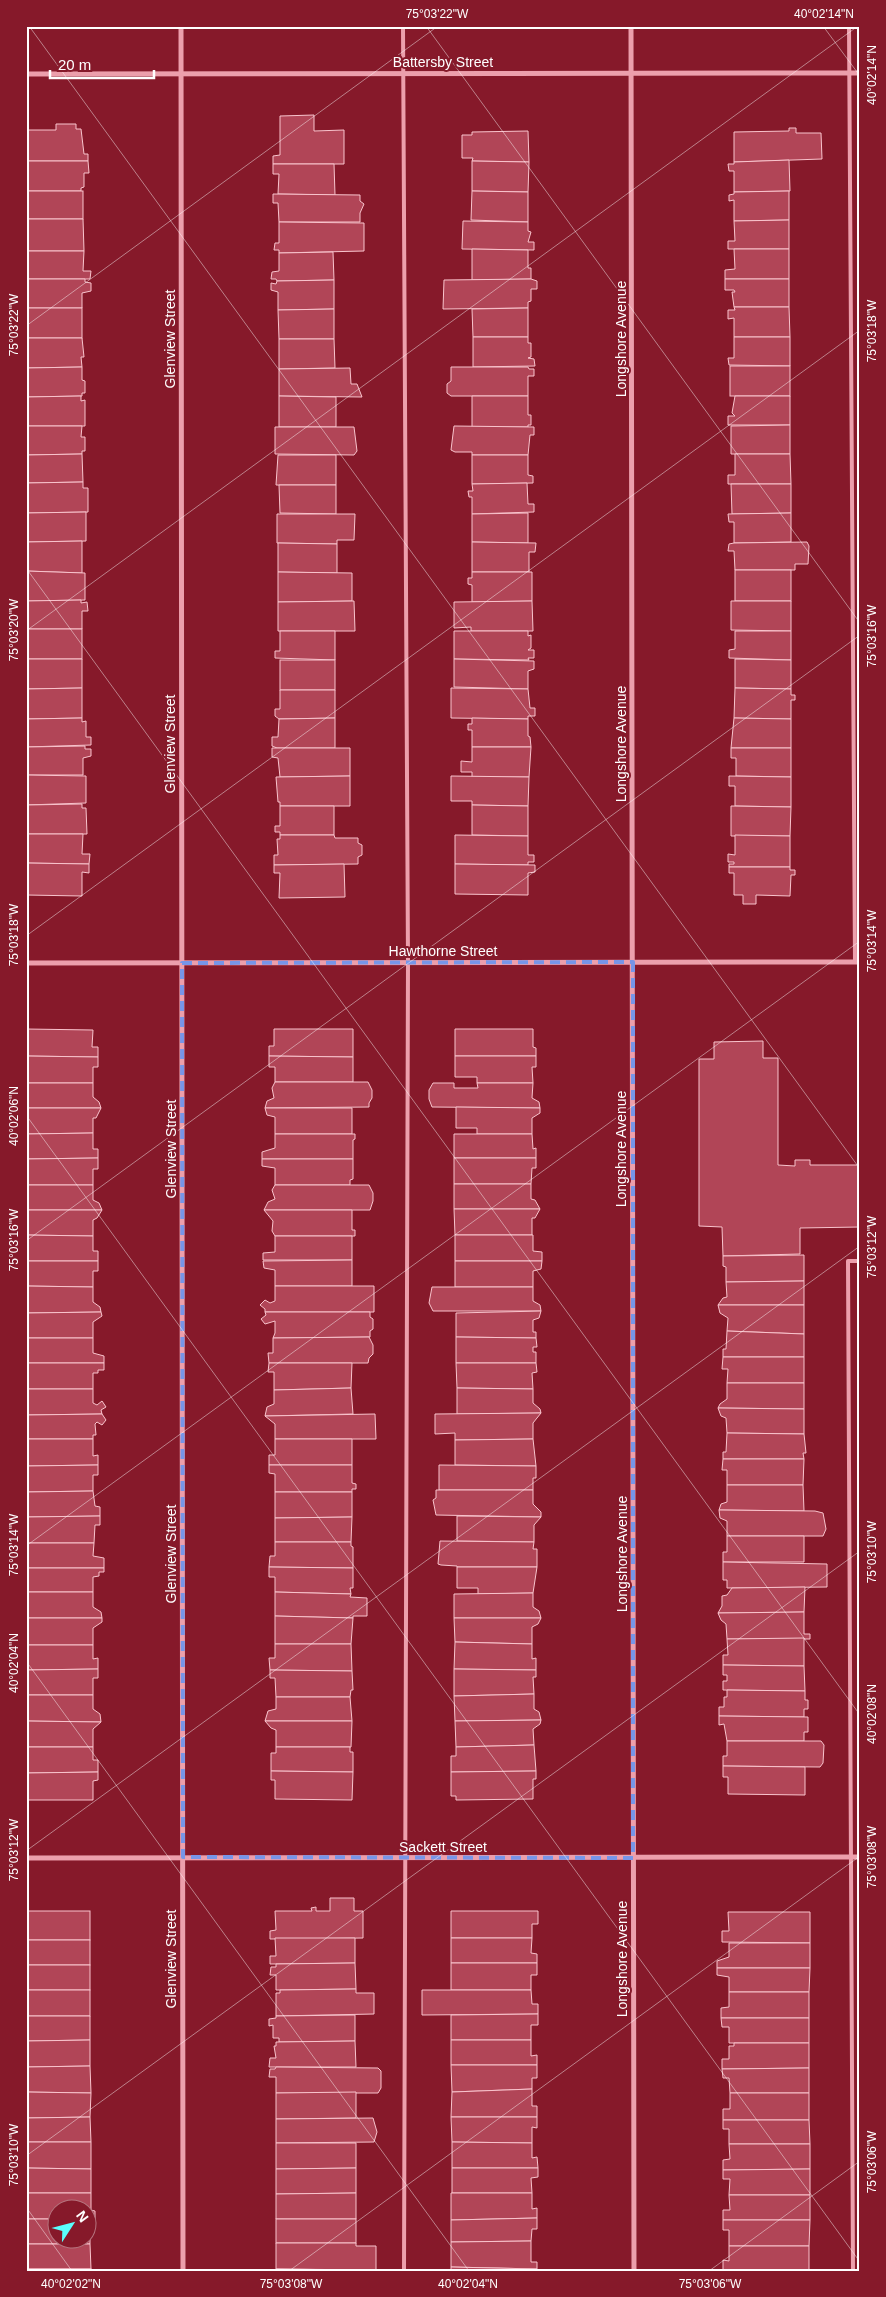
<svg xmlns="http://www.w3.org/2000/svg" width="886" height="2297" viewBox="0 0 886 2297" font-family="Arial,sans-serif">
<rect width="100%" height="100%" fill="#86192a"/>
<!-- building -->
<g fill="#b14557" stroke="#f9c4cd">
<path d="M 314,115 L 314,131 L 344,130 L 344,164 L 273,164 L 273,156 L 280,155 L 280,116 Z"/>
<path d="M 56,124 L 76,124 L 76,129 L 81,129 L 84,154 L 88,154 L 88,161 L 26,161 L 26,130 L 56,130 Z"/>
<path d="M 789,128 L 796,128 L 796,133 L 821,133 L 822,159 L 734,162 L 734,132 L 789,131 Z"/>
<path d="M 528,131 L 529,162 L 472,161 L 473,158 L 462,158 L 462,135 L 472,135 L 472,132 Z"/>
<path d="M 789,160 L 790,191 L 734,192 L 734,171 L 729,171 L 728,164 L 734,164 L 734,162 Z"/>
<path d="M 26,161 L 88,161 L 89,173 L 84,173 L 84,187 L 81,188 L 81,191 L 26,191 Z"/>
<path d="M 472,161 L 529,162 L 528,192 L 472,191 Z"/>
<path d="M 273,164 L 334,164 L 335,195 L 278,194 L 279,174 L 273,174 Z"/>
<rect x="26" y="191" width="57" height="28"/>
<path d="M 472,191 L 528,192 L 528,222 L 471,220 Z"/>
<path d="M 789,191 L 789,220 L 734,221 L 734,200 L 729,201 L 729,195 L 734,194 L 734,192 Z"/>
<path d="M 273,194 L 360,195 L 360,201 L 364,204 L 360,213 L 360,222 L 279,222 L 278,203 L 273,203 Z"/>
<path d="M 26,219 L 83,219 L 84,251 L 26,251 Z"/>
<path d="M 789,220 L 789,249 L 728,249 L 728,241 L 735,241 L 734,221 Z"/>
<path d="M 463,221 L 528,222 L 528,231 L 531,232 L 528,242 L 534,242 L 534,250 L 462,249 Z"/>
<path d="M 279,222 L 364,223 L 364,251 L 279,253 L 279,250 L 274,250 L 275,243 L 279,243 Z"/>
<path d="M 472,249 L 528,250 L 528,268 L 531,268 L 531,279 L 472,280 Z"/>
<path d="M 734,249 L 789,249 L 789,279 L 725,279 L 725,270 L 735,269 Z"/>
<path d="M 26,251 L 84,251 L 83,271 L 91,271 L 90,279 L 26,279 Z"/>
<path d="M 333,252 L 334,280 L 277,281 L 276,279 L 271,279 L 272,272 L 279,271 L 279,253 Z"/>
<path d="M 26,279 L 85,279 L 85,282 L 91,283 L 91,291 L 82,293 L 82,308 L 26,308 Z"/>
<path d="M 531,279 L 537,281 L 537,289 L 531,289 L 531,301 L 528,302 L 528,308 L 443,309 L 444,280 Z"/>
<path d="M 725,279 L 789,279 L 789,307 L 734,307 L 732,292 L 735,292 L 734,290 L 725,290 Z"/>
<path d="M 334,280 L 334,309 L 278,310 L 278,292 L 271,290 L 271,283 L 276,284 L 277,281 Z"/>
<path d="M 734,307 L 789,307 L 790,337 L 734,337 L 734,318 L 728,319 L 728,310 L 735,310 Z"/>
<rect x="26" y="308" width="56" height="30"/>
<path d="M 528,308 L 528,337 L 473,337 L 472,309 Z"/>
<path d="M 334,309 L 334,339 L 279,339 L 278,310 Z"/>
<path d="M 473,337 L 528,337 L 528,343 L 531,343 L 531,357 L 528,358 L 534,359 L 535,366 L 473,367 Z"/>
<path d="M 734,337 L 790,337 L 790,366 L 729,365 L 728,358 L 734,358 Z"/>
<path d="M 26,338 L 82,338 L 84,357 L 81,357 L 82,367 L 26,368 Z"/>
<path d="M 279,339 L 334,339 L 335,368 L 279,369 Z"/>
<rect x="730" y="366" width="60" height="30"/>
<path d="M 82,367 L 82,380 L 85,381 L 85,393 L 82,393 L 82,396 L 26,397 L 26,368 Z"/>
<path d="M 451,367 L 528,367 L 529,369 L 534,369 L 534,376 L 528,376 L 528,396 L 451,396 L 447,393 L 447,384 L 451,381 Z"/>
<path d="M 350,368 L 351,384 L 357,384 L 362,397 L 279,396 L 279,369 Z"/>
<path d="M 81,396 L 81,401 L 85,400 L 85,426 L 26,426 L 26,397 Z"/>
<path d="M 279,396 L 336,397 L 336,427 L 279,427 Z"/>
<path d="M 472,396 L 528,396 L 528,415 L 531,415 L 531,425 L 528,425 L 528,427 L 472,427 Z"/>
<path d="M 735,396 L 790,396 L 790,425 L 728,425 L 728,416 L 735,416 L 732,413 Z"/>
<path d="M 790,425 L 790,454 L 731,454 L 731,426 Z"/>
<path d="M 26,426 L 82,426 L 81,437 L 85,437 L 85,451 L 82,451 L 82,454 L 26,455 Z"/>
<path d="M 454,426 L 534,427 L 534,435 L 530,435 L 528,455 L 472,455 L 472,452 L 455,452 L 451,450 Z"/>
<path d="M 275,427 L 354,427 L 357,451 L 354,455 L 275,454 Z"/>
<path d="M 82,454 L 83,482 L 26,483 L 26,455 Z"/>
<path d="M 735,454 L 790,454 L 791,484 L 728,484 L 728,475 L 735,475 Z"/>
<path d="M 278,455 L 336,455 L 336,485 L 276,485 Z"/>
<path d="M 472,455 L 528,455 L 528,475 L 533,476 L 533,483 L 472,484 Z"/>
<path d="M 83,482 L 83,488 L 88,488 L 88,512 L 26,513 L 26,483 Z"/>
<path d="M 527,483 L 528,504 L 534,504 L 534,512 L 472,514 L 472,497 L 469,497 L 468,491 L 473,491 L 472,484 Z"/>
<path d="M 731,484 L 791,484 L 791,513 L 732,514 Z"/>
<path d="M 279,485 L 336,485 L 336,514 L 280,513 Z"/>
<path d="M 86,512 L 86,541 L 26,542 L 26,513 Z"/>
<path d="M 528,513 L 528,543 L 472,542 L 472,514 Z"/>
<path d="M 791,513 L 791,542 L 734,543 L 734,522 L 729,522 L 728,514 Z"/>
<path d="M 277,514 L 355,514 L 354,540 L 337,540 L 337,544 L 277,543 Z"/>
<path d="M 82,541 L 82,573 L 26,571 L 26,542 Z"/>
<path d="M 472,542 L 536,543 L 535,552 L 529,552 L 529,572 L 472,572 Z"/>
<path d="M 807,542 L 809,546 L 808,564 L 795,564 L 795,570 L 735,570 L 734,551 L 728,551 L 729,544 L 734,543 Z"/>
<path d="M 278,543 L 337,544 L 337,573 L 278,572 Z"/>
<rect x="735" y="570" width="56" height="31"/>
<path d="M 26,571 L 85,573 L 85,600 L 26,601 Z"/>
<path d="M 278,572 L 352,573 L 352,601 L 278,602 Z"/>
<path d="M 472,572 L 532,572 L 532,601 L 472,602 L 472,585 L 468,584 L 468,578 L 472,578 Z"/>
<path d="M 81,600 L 81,603 L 87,602 L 88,611 L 82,611 L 82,629 L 26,629 L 26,601 Z"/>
<path d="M 354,601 L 355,631 L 278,631 L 278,602 Z"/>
<path d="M 532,601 L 533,631 L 471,631 L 471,627 L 454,628 L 454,602 Z"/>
<path d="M 731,601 L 791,601 L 791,631 L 731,630 Z"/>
<rect x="26" y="629" width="56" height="30"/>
<path d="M 280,631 L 335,631 L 335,660 L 275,658 L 275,651 L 280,651 Z"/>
<path d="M 454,631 L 528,631 L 528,636 L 531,635 L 531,648 L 528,650 L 534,650 L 534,658 L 528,658 L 529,660 L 454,659 Z"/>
<path d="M 735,631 L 791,631 L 791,660 L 729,658 L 729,650 L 735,649 Z"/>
<path d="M 26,659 L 82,659 L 82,688 L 26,689 Z"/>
<path d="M 454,659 L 534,661 L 534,669 L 528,671 L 528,689 L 454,687 Z"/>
<path d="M 735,659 L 791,660 L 791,689 L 735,688 Z"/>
<rect x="280" y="660" width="55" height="30"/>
<path d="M 82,688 L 82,718 L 26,719 L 26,689 Z"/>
<path d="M 451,688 L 528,689 L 530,708 L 535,708 L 535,716 L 528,716 L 528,719 L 451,718 Z"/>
<path d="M 735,688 L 791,689 L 791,695 L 795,695 L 795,700 L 791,700 L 791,719 L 734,718 Z"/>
<path d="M 280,690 L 335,690 L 335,718 L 279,719 L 275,716 L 275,709 L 280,709 Z"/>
<path d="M 82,718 L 82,722 L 86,721 L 86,737 L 91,737 L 91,745 L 26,747 L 26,719 Z"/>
<path d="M 335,718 L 335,748 L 277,748 L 272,746 L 272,737 L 278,737 L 279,719 Z"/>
<path d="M 472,718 L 528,719 L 528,736 L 530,737 L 531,747 L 472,747 L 472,730 L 468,730 L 468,724 L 472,724 Z"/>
<path d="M 734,718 L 791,719 L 791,748 L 731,748 Z"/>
<path d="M 85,746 L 85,749 L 91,749 L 91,756 L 83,758 L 83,775 L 26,775 L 26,747 Z"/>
<path d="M 472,747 L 531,747 L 529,777 L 472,777 L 472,772 L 461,772 L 461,761 L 472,762 Z"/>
<path d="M 272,748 L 350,748 L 350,776 L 280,777 L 278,758 L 272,757 Z"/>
<path d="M 731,748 L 791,748 L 791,777 L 736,776 L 736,758 L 731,758 Z"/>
<path d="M 26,775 L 86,776 L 86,803 L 26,805 Z"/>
<path d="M 350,776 L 350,806 L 280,806 L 280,802 L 278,802 L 276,777 Z"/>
<path d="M 451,776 L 529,777 L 528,806 L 472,805 L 472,801 L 451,801 Z"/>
<path d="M 729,776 L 791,777 L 791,807 L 735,806 L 735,786 L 729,786 Z"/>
<path d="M 82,804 L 82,808 L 86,808 L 87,834 L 26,834 L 26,805 Z"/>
<path d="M 472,805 L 528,806 L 528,836 L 472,835 Z"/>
<path d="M 280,806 L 334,806 L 334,835 L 280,835 L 280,832 L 275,832 L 275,826 L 280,826 Z"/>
<path d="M 731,806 L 791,807 L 790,836 L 731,836 Z"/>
<path d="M 26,834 L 83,834 L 82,854 L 90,854 L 89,864 L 26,863 Z"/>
<path d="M 280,835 L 334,835 L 335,838 L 358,838 L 358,843 L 362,845 L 362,855 L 358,857 L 358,864 L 274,865 L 274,855 L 278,855 L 277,839 L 280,839 Z"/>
<path d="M 455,835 L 528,836 L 528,855 L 534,855 L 534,862 L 528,862 L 528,865 L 455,864 Z"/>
<path d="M 735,835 L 790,836 L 790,867 L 729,867 L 729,864 L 734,864 L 734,862 L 728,862 L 728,854 L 735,855 Z"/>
<path d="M 26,863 L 89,864 L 89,873 L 82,872 L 82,896 L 26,895 Z"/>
<path d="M 344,864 L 345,897 L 279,898 L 280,873 L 274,873 L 274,865 Z"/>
<path d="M 455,864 L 535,865 L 535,872 L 528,873 L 528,895 L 455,894 Z"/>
<path d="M 729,867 L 790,867 L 790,870 L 795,870 L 795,875 L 791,875 L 790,896 L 756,895 L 756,904 L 743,904 L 743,895 L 734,895 L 734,873 L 729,873 Z"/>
<path d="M 26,1029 L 93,1030 L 92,1047 L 98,1047 L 98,1057 L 26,1056 Z"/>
<path d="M 274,1029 L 353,1029 L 353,1057 L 269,1056 L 269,1046 L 274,1046 Z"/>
<path d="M 455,1029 L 533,1029 L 533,1047 L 536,1048 L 536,1056 L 455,1056 Z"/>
<path d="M 763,1041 L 763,1058 L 778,1058 L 778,1165 L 795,1166 L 795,1160 L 810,1160 L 810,1165 L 860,1165 L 860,1227 L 800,1228 L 800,1254 L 723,1256 L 722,1227 L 699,1226 L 699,1059 L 714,1059 L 714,1042 Z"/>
<path d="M 26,1056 L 98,1057 L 98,1067 L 93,1067 L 93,1083 L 26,1083 Z"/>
<path d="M 269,1056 L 353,1057 L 353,1082 L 275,1082 L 275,1067 L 269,1067 Z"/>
<path d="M 455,1056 L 536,1056 L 536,1067 L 532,1067 L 533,1083 L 477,1083 L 477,1077 L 455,1077 Z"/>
<path d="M 275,1082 L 368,1082 L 372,1090 L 372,1098 L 369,1103 L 369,1107 L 265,1108 L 267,1101 L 274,1098 L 272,1088 Z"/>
<path d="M 26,1083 L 93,1083 L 93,1097 L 99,1102 L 101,1108 L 26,1108 Z"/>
<path d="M 433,1083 L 454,1083 L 454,1088 L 478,1088 L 477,1083 L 533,1083 L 532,1098 L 539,1102 L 540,1108 L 432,1107 L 429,1099 L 429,1090 Z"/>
<path d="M 456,1107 L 540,1108 L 540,1113 L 532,1118 L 532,1134 L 477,1134 L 477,1128 L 456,1128 Z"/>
<path d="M 26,1108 L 101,1108 L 96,1118 L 93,1118 L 93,1133 L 26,1134 Z"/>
<path d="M 265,1108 L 352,1108 L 352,1134 L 275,1134 L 275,1117 L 267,1115 Z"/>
<path d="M 93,1133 L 93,1149 L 98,1149 L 98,1158 L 26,1159 L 26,1134 Z"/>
<path d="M 275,1134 L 355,1134 L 355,1139 L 353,1140 L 353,1159 L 262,1159 L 262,1152 L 275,1148 Z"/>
<path d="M 454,1134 L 532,1134 L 533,1149 L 536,1148 L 536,1158 L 454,1158 Z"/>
<path d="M 98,1158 L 98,1169 L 93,1169 L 93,1185 L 26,1185 L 26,1159 Z"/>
<path d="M 454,1158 L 536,1158 L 536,1168 L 532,1168 L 531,1184 L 454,1184 Z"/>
<path d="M 262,1159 L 353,1159 L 353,1179 L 350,1180 L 350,1185 L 275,1185 L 275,1168 L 262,1166 Z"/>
<path d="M 454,1184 L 531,1184 L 531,1199 L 535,1200 L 540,1209 L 454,1209 Z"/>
<path d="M 26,1185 L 93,1185 L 93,1200 L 99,1203 L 102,1210 L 26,1210 Z"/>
<path d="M 275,1185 L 369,1185 L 373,1193 L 373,1201 L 370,1210 L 264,1210 L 268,1202 L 275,1199 L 272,1190 Z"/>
<path d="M 454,1209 L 540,1209 L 535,1218 L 532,1218 L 532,1235 L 455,1235 Z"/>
<path d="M 26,1210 L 102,1210 L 97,1218 L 93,1220 L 93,1236 L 26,1235 Z"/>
<path d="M 264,1210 L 352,1210 L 352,1230 L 355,1230 L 355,1236 L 275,1236 L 272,1231 L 273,1221 Z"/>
<path d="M 26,1235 L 93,1236 L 93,1251 L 98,1251 L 98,1261 L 26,1261 Z"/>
<path d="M 455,1235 L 533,1235 L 533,1251 L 542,1252 L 542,1261 L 455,1261 Z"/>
<path d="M 275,1236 L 352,1236 L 352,1260 L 263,1260 L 263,1253 L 275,1252 Z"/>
<path d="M 804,1255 L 804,1281 L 726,1282 L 726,1267 L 723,1266 L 723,1256 Z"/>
<path d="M 352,1260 L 352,1286 L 275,1286 L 275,1270 L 264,1268 L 263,1261 Z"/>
<path d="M 26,1261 L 98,1261 L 98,1271 L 93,1271 L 93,1287 L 26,1286 Z"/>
<path d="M 455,1261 L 542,1261 L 541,1269 L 533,1271 L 533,1287 L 455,1287 Z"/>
<path d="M 804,1281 L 804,1305 L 718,1305 L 723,1298 L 727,1297 L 726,1282 Z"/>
<path d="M 26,1286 L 93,1287 L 93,1302 L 100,1307 L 101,1312 L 26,1313 Z"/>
<path d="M 275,1286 L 374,1286 L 374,1312 L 265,1312 L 265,1309 L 260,1305 L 265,1300 L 270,1303 L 275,1301 Z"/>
<path d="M 432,1287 L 533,1287 L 533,1301 L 540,1305 L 541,1311 L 433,1311 L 429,1303 Z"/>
<path d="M 718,1305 L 804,1305 L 804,1334 L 727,1331 L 728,1318 L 720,1313 Z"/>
<path d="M 541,1311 L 539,1318 L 533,1320 L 533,1332 L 536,1332 L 536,1338 L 456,1337 L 456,1313 Z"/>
<path d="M 101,1312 L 102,1316 L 93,1322 L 93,1338 L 26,1338 L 26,1313 Z"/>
<path d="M 265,1312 L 370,1312 L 370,1317 L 373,1319 L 373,1329 L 370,1331 L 370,1337 L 273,1338 L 275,1333 L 275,1321 L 265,1324 L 261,1319 L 266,1315 Z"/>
<path d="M 727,1331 L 804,1334 L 804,1357 L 723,1357 L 723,1349 L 726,1349 Z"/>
<path d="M 369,1337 L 373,1345 L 373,1354 L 369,1358 L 368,1363 L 269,1363 L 268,1353 L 273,1353 L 273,1338 Z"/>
<path d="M 456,1337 L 536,1338 L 537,1347 L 533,1347 L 533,1352 L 536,1352 L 536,1363 L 456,1363 Z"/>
<path d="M 26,1338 L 93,1338 L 93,1353 L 104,1356 L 104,1363 L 26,1363 Z"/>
<path d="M 723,1357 L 804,1357 L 804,1383 L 727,1383 L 728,1369 L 722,1369 Z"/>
<path d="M 26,1363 L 104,1363 L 104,1370 L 98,1370 L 98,1373 L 93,1373 L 93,1389 L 26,1389 Z"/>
<path d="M 269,1363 L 352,1363 L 351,1388 L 274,1390 L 274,1372 L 268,1372 Z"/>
<path d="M 456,1363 L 536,1363 L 537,1372 L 532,1373 L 533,1389 L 457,1388 Z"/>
<path d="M 727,1383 L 804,1383 L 804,1409 L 718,1408 L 720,1404 L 727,1399 Z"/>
<path d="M 351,1388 L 353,1414 L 265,1416 L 267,1407 L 274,1404 L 274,1390 Z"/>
<path d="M 457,1388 L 533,1389 L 533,1403 L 540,1409 L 541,1413 L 457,1414 Z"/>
<path d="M 26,1389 L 93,1389 L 93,1403 L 97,1405 L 102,1401 L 106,1407 L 101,1410 L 102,1414 L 26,1415 Z"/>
<path d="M 718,1408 L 804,1409 L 804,1434 L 727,1433 L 726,1418 L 721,1416 Z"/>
<path d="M 541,1413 L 533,1423 L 533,1439 L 455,1440 L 455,1433 L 435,1434 L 435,1414 Z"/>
<path d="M 102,1414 L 106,1420 L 102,1425 L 97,1422 L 95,1424 L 96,1435 L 93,1435 L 93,1439 L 26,1439 L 26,1415 Z"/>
<path d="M 375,1414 L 376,1439 L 275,1439 L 275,1424 L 265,1416 Z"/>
<path d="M 727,1433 L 804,1434 L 806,1453 L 803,1453 L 804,1459 L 723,1459 L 723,1452 L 726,1452 Z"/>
<path d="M 26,1439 L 93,1439 L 93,1456 L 98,1455 L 98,1465 L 26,1466 Z"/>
<path d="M 275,1439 L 352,1439 L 352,1465 L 269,1465 L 269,1455 L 275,1455 Z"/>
<path d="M 533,1439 L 536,1466 L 455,1465 L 455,1440 Z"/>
<path d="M 723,1459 L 804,1459 L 803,1485 L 727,1485 L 727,1470 L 722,1470 Z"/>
<path d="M 98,1465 L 98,1475 L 93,1475 L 93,1491 L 26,1492 L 26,1466 Z"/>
<path d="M 269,1465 L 352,1465 L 352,1483 L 356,1484 L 356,1489 L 352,1489 L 352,1492 L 275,1492 L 275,1474 L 269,1473 Z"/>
<path d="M 439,1465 L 536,1466 L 536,1478 L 533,1478 L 533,1490 L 439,1490 Z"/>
<path d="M 727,1485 L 803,1485 L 804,1511 L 719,1510 L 721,1504 L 727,1502 Z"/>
<path d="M 436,1490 L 533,1490 L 533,1504 L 541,1512 L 541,1517 L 436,1515 L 433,1500 L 436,1498 Z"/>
<path d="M 93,1491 L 95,1506 L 100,1507 L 100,1516 L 26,1517 L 26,1492 Z"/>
<path d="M 275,1492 L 352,1492 L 352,1517 L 275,1518 Z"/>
<path d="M 719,1510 L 815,1511 L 823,1513 L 826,1529 L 823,1536 L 727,1536 L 727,1521 L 720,1518 Z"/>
<path d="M 100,1516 L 100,1525 L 95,1525 L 94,1543 L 26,1543 L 26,1517 Z"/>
<path d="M 457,1516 L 541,1517 L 534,1525 L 534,1542 L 457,1541 Z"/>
<path d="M 352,1517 L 351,1542 L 275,1542 L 275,1518 Z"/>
<path d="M 727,1536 L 804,1536 L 804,1562 L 723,1562 L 723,1552 L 727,1552 Z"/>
<path d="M 440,1541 L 534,1542 L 533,1549 L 537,1549 L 537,1567 L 457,1567 L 457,1566 L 441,1565 L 438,1564 Z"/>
<path d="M 275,1542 L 351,1542 L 351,1546 L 353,1547 L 353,1568 L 269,1567 L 270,1556 L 275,1556 Z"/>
<path d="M 26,1543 L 94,1543 L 93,1556 L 104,1558 L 104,1568 L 26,1568 Z"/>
<path d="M 723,1562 L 827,1564 L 827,1587 L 727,1588 L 727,1580 L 723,1580 Z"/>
<path d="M 269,1567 L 353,1568 L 353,1588 L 350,1588 L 351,1594 L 275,1592 L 275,1577 L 269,1577 Z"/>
<path d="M 457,1567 L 537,1567 L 533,1593 L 478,1594 L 478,1588 L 457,1588 Z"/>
<path d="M 26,1568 L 104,1568 L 104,1572 L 99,1572 L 99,1576 L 93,1577 L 93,1592 L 26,1592 Z"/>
<path d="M 805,1587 L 804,1612 L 718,1613 L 722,1606 L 722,1596 L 727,1595 L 732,1588 Z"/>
<path d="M 26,1592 L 93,1592 L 93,1607 L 101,1612 L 102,1618 L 26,1618 Z"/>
<path d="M 275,1592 L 351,1594 L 350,1597 L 367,1598 L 367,1616 L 353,1616 L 353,1618 L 275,1616 Z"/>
<path d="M 533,1593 L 533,1607 L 539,1611 L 541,1618 L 454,1618 L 454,1594 Z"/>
<path d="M 804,1612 L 804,1634 L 810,1634 L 810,1639 L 727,1639 L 726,1624 L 721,1620 L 718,1613 Z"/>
<path d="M 275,1616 L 353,1618 L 351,1644 L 275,1644 Z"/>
<path d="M 26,1618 L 102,1618 L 102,1622 L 93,1628 L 93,1645 L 26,1645 Z"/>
<path d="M 454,1618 L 541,1618 L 538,1624 L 532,1627 L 532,1644 L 455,1642 Z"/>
<path d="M 804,1638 L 804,1666 L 723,1665 L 723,1655 L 728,1655 L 727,1639 Z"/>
<path d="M 455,1642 L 532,1644 L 532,1659 L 536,1658 L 536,1670 L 454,1669 Z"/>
<path d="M 275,1644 L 351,1644 L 352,1671 L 270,1670 L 269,1658 L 275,1658 Z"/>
<path d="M 26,1645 L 93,1645 L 93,1659 L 98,1658 L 98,1669 L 26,1670 Z"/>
<path d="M 723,1665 L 804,1666 L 805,1691 L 723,1690 L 723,1681 L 727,1681 L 727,1675 L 723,1675 Z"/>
<path d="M 98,1669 L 98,1678 L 93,1678 L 93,1695 L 26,1695 L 26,1670 Z"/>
<path d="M 454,1669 L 536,1670 L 536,1677 L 533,1677 L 534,1694 L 454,1696 Z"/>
<path d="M 270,1670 L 352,1671 L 353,1690 L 351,1690 L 350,1697 L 276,1697 L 275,1678 L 270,1678 Z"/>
<path d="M 727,1690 L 805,1691 L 805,1700 L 808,1700 L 808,1709 L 804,1709 L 804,1717 L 719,1716 L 719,1707 L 724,1707 L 724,1697 L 727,1697 Z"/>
<path d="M 534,1694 L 534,1709 L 539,1712 L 541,1720 L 455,1721 L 454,1696 Z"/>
<path d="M 26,1695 L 93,1695 L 93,1709 L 100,1714 L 101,1722 L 26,1721 Z"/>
<path d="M 276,1697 L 350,1697 L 352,1721 L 265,1721 L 268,1711 L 276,1709 Z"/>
<path d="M 719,1716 L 808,1717 L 808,1732 L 804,1732 L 804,1741 L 727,1741 L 724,1724 L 719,1725 Z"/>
<path d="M 541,1720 L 540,1724 L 533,1729 L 534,1745 L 456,1747 L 455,1721 Z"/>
<path d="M 26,1721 L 101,1722 L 93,1729 L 93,1747 L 26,1747 Z"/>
<path d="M 265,1721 L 352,1721 L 351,1747 L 276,1747 L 276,1730 L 271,1728 Z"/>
<path d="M 727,1741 L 821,1741 L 824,1745 L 823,1763 L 820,1767 L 723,1766 L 723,1756 L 727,1756 Z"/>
<path d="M 534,1745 L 536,1771 L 451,1772 L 451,1756 L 456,1756 L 456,1747 Z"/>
<path d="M 26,1747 L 93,1747 L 93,1760 L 98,1760 L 98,1772 L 26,1773 Z"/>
<path d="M 276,1747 L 350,1747 L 350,1752 L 353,1752 L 353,1772 L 271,1771 L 271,1753 L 276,1753 Z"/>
<path d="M 723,1766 L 805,1767 L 805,1795 L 728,1794 L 728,1777 L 723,1777 Z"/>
<path d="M 271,1771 L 353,1772 L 352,1800 L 275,1799 L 275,1780 L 271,1780 Z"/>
<path d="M 536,1771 L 536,1779 L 533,1779 L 533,1799 L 456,1800 L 456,1796 L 451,1796 L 451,1772 Z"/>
<path d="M 98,1772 L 98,1780 L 93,1781 L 93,1800 L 26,1800 L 26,1773 Z"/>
<path d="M 330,1898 L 354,1898 L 354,1911 L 363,1911 L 363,1938 L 270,1939 L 270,1931 L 276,1930 L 275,1911 L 312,1911 L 311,1908 L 316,1907 L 316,1911 L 330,1911 Z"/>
<rect x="26" y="1911" width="64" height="29"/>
<path d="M 451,1911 L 538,1911 L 538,1924 L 532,1924 L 532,1938 L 451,1938 Z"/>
<path d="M 728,1912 L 810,1912 L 810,1943 L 722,1942 L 722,1931 L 729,1931 Z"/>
<path d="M 275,1938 L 355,1938 L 355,1963 L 270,1964 L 270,1956 L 276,1956 Z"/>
<path d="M 451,1938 L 532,1938 L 531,1953 L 537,1954 L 537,1963 L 451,1963 Z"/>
<rect x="26" y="1940" width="64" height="25"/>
<path d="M 729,1943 L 810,1943 L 810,1968 L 717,1968 L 717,1961 L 729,1957 Z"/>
<path d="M 355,1963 L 356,1989 L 276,1990 L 276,1975 L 270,1975 L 271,1967 L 276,1967 L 276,1964 Z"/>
<path d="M 451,1963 L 537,1963 L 537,1975 L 531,1975 L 531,1990 L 451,1990 Z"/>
<rect x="26" y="1965" width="64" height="25"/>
<path d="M 717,1968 L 810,1968 L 809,1992 L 729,1992 L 729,1977 L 717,1975 Z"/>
<path d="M 356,1989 L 356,1993 L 374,1993 L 374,2014 L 276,2016 L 276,1993 L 280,1993 L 280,1990 Z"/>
<rect x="26" y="1990" width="64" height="26"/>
<path d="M 422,1990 L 531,1990 L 532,2004 L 538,2004 L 538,2014 L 422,2015 Z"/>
<path d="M 729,1992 L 809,1992 L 809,2018 L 721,2018 L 721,2008 L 729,2007 Z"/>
<path d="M 538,2014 L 538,2025 L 531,2025 L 531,2040 L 451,2040 L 451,2015 Z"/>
<path d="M 355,2015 L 355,2041 L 279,2042 L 279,2038 L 273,2038 L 273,2025 L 269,2026 L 269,2019 L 276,2018 L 276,2016 Z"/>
<path d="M 26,2016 L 90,2016 L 90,2040 L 26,2041 Z"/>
<path d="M 721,2018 L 809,2018 L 809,2043 L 729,2043 L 729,2027 L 722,2027 Z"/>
<path d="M 90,2040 L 90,2066 L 26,2067 L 26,2041 Z"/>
<path d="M 451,2040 L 531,2040 L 531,2056 L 537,2055 L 537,2065 L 451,2065 Z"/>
<path d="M 355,2041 L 356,2067 L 269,2067 L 270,2058 L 276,2058 L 274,2046 L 276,2046 L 276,2042 Z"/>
<path d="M 734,2043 L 809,2043 L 809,2068 L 722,2069 L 722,2059 L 729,2059 L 729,2046 L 734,2046 Z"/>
<path d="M 451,2065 L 537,2065 L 537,2078 L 532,2078 L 532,2089 L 452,2092 Z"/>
<path d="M 90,2066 L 91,2093 L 26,2092 L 26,2067 Z"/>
<path d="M 276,2067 L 378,2068 L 381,2071 L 381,2088 L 378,2093 L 276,2093 L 276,2077 L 269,2077 L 270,2069 L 275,2069 Z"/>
<path d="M 809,2068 L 809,2093 L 730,2093 L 729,2078 L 723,2078 L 722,2069 Z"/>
<path d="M 532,2089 L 532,2106 L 537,2106 L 537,2117 L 451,2117 L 452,2092 Z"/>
<path d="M 26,2092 L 91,2093 L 90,2117 L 26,2118 Z"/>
<path d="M 356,2092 L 356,2118 L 276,2119 L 276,2093 Z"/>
<path d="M 730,2093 L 809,2093 L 809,2120 L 723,2120 L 723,2109 L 730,2109 Z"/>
<path d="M 90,2117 L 91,2142 L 26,2142 L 26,2118 Z"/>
<path d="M 451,2117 L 537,2117 L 537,2128 L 532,2127 L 532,2143 L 452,2142 Z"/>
<path d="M 373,2118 L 377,2132 L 374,2142 L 276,2143 L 276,2119 Z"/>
<path d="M 723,2120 L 809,2120 L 810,2144 L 729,2144 L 729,2129 L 723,2129 Z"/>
<path d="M 26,2142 L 91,2142 L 91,2169 L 26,2168 Z"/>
<path d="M 452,2142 L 532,2143 L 532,2158 L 537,2157 L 538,2168 L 452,2168 Z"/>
<path d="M 276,2143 L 356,2143 L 356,2168 L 276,2169 Z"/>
<path d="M 729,2144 L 810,2144 L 810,2169 L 723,2170 L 723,2160 L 730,2159 Z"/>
<path d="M 26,2168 L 91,2169 L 91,2193 L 26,2193 Z"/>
<path d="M 356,2168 L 356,2193 L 276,2194 L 276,2169 Z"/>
<path d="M 452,2168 L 538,2168 L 538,2177 L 531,2178 L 532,2193 L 452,2193 Z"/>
<path d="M 810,2169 L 810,2195 L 729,2195 L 730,2179 L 723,2179 L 723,2170 Z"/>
<path d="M 26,2193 L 91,2193 L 91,2210 L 95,2211 L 95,2219 L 88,2219 L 88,2210 L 58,2210 L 58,2219 L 26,2219 Z"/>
<path d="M 356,2193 L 356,2219 L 276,2219 L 276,2194 Z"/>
<path d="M 451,2193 L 532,2193 L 532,2209 L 537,2208 L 537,2218 L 451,2220 Z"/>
<path d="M 729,2195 L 810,2195 L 810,2220 L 723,2220 L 723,2210 L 730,2210 Z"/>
<path d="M 537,2218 L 537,2229 L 532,2229 L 531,2241 L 451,2242 L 451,2220 Z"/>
<path d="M 26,2219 L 58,2219 L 58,2240 L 88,2240 L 88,2219 L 90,2219 L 90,2244 L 26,2244 Z"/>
<rect x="276" y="2219" width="80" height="24"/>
<path d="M 723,2220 L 810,2220 L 809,2246 L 729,2246 L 729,2230 L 723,2230 Z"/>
<path d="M 531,2241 L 531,2262 L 537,2262 L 537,2269 L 451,2267 L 451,2242 Z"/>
<path d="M 276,2243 L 356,2243 L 356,2246 L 376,2246 L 376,2270 L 276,2269 Z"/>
<path d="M 26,2244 L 90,2244 L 91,2269 L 26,2269 Z"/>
<path d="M 729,2246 L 809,2246 L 809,2271 L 723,2271 L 723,2260 L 729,2261 Z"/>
<path d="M 451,2267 L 537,2269 L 537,2271 L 451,2271 Z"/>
<rect x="26" y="2269" width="65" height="2"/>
<path d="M 276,2269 L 356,2270 L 356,2271 L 274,2271 Z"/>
</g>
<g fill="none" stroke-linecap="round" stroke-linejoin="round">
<!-- service -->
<g stroke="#ec9fac" stroke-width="4">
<path d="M 403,26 L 408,962 L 404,2271"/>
<path d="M 849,26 L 855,962"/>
<path d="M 853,2271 L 848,1261 L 860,1261"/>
</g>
<!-- minor -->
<g stroke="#ec9fac" stroke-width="5">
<path d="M 181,26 L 183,2271"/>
<path d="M 631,26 L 634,2271"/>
<path d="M 26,74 L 860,73"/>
<path d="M 26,963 L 860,962"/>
<path d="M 26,1858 L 860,1857"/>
</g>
</g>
<!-- marked area -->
<path fill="none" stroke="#7795e8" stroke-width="4" stroke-dasharray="10 6" stroke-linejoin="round" d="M 633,962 L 633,1858 L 183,1857 L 182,963 Z"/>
<!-- ticks -->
<path fill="none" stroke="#fff" stroke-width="1" stroke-opacity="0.45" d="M 29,26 L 860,1169M 426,26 L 860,623M 823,26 L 860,76M 26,326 L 438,26M 26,568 L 860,1715M 26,631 L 858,26M 26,936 L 860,330M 26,1115 L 860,2262M 26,1241 L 860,635M 26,1546 L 860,941M 26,1661 L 469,2271M 26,1851 L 860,1246M 26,2156 L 860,1551M 26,2207 L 72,2271M 289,2271 L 860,1856M 709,2271 L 860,2161"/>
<g text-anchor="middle" stroke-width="4" stroke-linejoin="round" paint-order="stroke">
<!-- street labels -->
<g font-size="14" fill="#fff" stroke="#86192a">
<text x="443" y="67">Battersby Street</text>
<text transform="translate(170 339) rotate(-90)" y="5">Glenview Street</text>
<text transform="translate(621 339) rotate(-90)" y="5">Longshore Avenue</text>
<text transform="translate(170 744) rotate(-90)" y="5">Glenview Street</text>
<text transform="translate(621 744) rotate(-90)" y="5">Longshore Avenue</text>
<text x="443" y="956">Hawthorne Street</text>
<text transform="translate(171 1149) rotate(-90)" y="5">Glenview Street</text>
<text transform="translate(621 1149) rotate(-90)" y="5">Longshore Avenue</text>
<text transform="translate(171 1554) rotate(-90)" y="5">Glenview Street</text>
<text transform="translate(622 1554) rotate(-90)" y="5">Longshore Avenue</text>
<text x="443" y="1852">Sackett Street</text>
<text transform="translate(171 1959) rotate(-90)" y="5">Glenview Street</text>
<text transform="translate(622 1959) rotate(-90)" y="5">Longshore Avenue</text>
</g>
</g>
<!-- border -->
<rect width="886" height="2297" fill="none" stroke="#86192a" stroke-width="55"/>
<!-- north arrow -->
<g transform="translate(72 2224) rotate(54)"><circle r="24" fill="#86192a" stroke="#b6757f"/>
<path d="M0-4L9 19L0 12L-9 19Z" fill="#5afffd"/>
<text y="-8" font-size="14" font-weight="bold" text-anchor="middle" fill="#ffffff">N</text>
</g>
<!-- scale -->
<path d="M50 70v8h104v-8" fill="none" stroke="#ffffff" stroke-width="2.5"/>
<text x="58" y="70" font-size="15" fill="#ffffff" stroke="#86192a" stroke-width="4" paint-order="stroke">20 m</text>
<rect x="28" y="28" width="830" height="2242" fill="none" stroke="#fff" stroke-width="2"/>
<g font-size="12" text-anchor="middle" fill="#fff">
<text x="437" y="18">75°03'22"W</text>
<text x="824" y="18">40°02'14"N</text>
<text transform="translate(872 75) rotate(-90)" y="4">40°02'14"N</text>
<text transform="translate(14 325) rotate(-90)" y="4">75°03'22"W</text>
<text transform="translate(872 331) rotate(-90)" y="4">75°03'18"W</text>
<text transform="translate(14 630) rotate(-90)" y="4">75°03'20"W</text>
<text transform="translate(872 636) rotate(-90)" y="4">75°03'16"W</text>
<text transform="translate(14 935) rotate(-90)" y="4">75°03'18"W</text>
<text transform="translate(872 941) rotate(-90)" y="4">75°03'14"W</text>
<text transform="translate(14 1116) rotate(-90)" y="4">40°02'06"N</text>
<text transform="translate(14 1240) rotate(-90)" y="4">75°03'16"W</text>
<text transform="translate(872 1247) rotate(-90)" y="4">75°03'12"W</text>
<text transform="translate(14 1545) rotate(-90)" y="4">75°03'14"W</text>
<text transform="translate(872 1552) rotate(-90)" y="4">75°03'10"W</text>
<text transform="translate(14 1663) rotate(-90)" y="4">40°02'04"N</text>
<text transform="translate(872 1714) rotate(-90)" y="4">40°02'08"N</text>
<text transform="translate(14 1850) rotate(-90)" y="4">75°03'12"W</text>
<text transform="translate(872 1857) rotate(-90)" y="4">75°03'08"W</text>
<text transform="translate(14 2155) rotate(-90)" y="4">75°03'10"W</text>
<text transform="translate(872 2162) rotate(-90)" y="4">75°03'06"W</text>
<text x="71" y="2288">40°02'02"N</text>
<text x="291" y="2288">75°03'08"W</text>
<text x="468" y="2288">40°02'04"N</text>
<text x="710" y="2288">75°03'06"W</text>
</g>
</svg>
